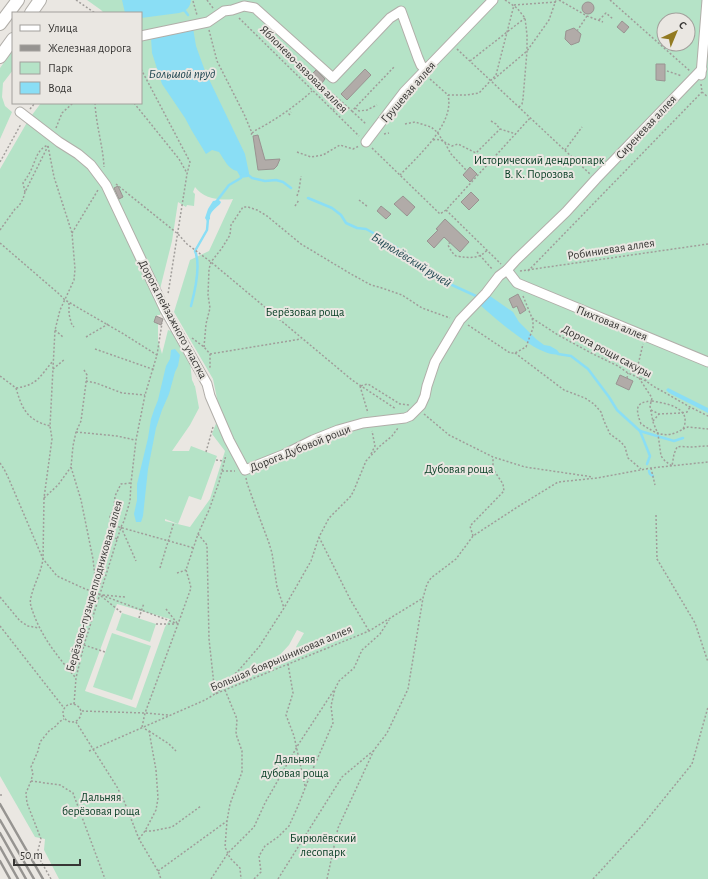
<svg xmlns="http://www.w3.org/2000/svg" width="708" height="879" viewBox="0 0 708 879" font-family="'Alegreya Sans',sans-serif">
<rect width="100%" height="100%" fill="#eae7e2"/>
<!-- green -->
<g fill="#b5e3c7" fill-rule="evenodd">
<path d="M 87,0 L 708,0 L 708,879 L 59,879 L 44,850 L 45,839 L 35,837 L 0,776 L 0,169 L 29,119 L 41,103 L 141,103 L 141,13 L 104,13 L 101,10 ZM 664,20 L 688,20 L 688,44 L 664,44 ZM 195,187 C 203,198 219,201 233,199 L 209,251 L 190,260 L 174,312 L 213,379 L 220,413 L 212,434 L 225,451 L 210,499 L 190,527 L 165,521 L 165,519 L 178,524 L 189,496 L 201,500 L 217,456 L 191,446 L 189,451 L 172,451 L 190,425 L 199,408 L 195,386 L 194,385 L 194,384 L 192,380 L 190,362 L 185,356 L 178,340 L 173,332 L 168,330 L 162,354 L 158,340 L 158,317 L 157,315 L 160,315 L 161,313 L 146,281 L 144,279 L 142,280 L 147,263 L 160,289 L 172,241 L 178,202 L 186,207 L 187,205 L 194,206 L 195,194 L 193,192 ZM 117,604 L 170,619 L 165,627 L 136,708 L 85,691 ZM 297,630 L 304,633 L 296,647 L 302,654 L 278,664 L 277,658 L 289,645 Z"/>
<path d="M 13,50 L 13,70 L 3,83 L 2,97 L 5,106 L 12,112 L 0,139 L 0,68 Z"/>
<path d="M 122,613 L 156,624 L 150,642 L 116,630 Z"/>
<path d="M 112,633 L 151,646 L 132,700 L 93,687 Z"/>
</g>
<!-- water -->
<g fill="#8adef5">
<path d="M 122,0 L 191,0 C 190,8 186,11 179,13 L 141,18 L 141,13 L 125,13 Z"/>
<path d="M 193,28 L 196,46 L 205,71 L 245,154 L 249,173 L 248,177 L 241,178 L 237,171 C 228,169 224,159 219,152 L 212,150 L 206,154 L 192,131 L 185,118 L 162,84 L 152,53 L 151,38 Z"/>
<path d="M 219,200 L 221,202 L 220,204 C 216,208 209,212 210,219 L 207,221 L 205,218 L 208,209 L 213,201 Z"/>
<path d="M 490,296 L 513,312 L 519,322 L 536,339 L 544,345 L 550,346 L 557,350 L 560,354 C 541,360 494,317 480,305 L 485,298 Z"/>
<path d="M 175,349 L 180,355 L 178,366 L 175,372 L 169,394 L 162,410 L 156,428 L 148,469 L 143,516 L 141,522 L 136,522 L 134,514 L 137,500 L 137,484 L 148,438 L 151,419 L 154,410 L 158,400 L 166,366 L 170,359 L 171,350 Z"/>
<path d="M 668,388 L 708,408 L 708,413 L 671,394 L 668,392 L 666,390 Z"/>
</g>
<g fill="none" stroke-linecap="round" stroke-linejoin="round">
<!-- stream -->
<g stroke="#8adef5" stroke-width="2.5">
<path d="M 183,10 L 185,11 L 188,15"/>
<path d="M 247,174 L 252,178 L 265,181 L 276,180 L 283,182 L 291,188"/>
<path d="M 308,198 L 332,208 L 341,215 L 346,223 L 357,228 L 366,229 L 377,235 L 430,269 L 452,285 L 476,296"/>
<path d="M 216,202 L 229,185 L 241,178 L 241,176"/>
<path d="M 191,306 C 195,291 201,265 195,251 L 207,230 L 208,219"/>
<path d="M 558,354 L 571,356 L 588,369 L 609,397 L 617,410 L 640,431 L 650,456 L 647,464"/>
<path d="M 640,431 L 674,441 L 683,438"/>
<path d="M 649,471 L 650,474 L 653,476"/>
</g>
</g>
<!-- building -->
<g fill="#b1aba8" stroke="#999391">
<circle cx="588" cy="8" r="6"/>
<path d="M 622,21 L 629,27 L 624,33 L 617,27 Z"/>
<path d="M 574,28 L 581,34 L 579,42 L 571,45 L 565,39 L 566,31 Z"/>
<path d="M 656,64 L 665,64 L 665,81 L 656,80 Z"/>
<path d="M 365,69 L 371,75 L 347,100 L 341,94 Z"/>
<path d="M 316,70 L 325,79 L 322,83 L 312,74 Z"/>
<path d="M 258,135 L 265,160 L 280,159 L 277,166 L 274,169 L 258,170 L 253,136 Z"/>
<path d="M 470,167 L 477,174 L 470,182 L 463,175 Z"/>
<path d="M 118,186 L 123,197 L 119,199 L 114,188 Z"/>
<path d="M 471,192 L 479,200 L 469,210 L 461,202 Z"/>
<path d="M 403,196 L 415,207 L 407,216 L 394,204 Z"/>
<path d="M 381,206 L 391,214 L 386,219 L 377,211 Z"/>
<path d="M 445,219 L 469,242 L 460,252 L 444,237 L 434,248 L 427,241 L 438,230 L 436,229 Z"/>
<path d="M 518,294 L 526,310 L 520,314 L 517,306 L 513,308 L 509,299 Z"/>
<path d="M 156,316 L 163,319 L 161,325 L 154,322 Z"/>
<path d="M 620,375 L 633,381 L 629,390 L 616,384 Z"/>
</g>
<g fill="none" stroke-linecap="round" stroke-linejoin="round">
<defs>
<g id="minor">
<path d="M 141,36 L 208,22 L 224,11 L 232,10 L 244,6 L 255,8 L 333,78 L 390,18 L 401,11 L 418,58 L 421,65 L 426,70"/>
<path d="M 701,75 L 707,0"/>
<path d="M 20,112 L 59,142 L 78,154 L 91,165 L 106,185 L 165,310 L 207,384 L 210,396 L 229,440 L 245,470 L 285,454 L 313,440 L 338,430 L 363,423 L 405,418 L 410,416 L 421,405 L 425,396 L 427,386 L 435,362 L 460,320 L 486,293 L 499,276 L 507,270 L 516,260 L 566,212 L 596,179 L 702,69"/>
<path d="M 366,142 L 404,92 L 493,0"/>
<path d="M 507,270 L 517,283 L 708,362"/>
</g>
<g id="major">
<path d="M 31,13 L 40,0"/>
<path d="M 0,24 L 18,0"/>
<path d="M 0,57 L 13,39"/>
</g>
</defs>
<!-- minor casing -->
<use href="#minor" stroke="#b1aea9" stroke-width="11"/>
<!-- major casing -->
<use href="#major" stroke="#b1aea9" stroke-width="14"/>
<!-- path -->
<g stroke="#a09d9a" stroke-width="1.5" stroke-dasharray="2 2" stroke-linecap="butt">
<path d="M 76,0 L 95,13"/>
<path d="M 207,0 L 213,8"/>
<path d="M 505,0 L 517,8 L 525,18 L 527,35 L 527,51 L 523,99 L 522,104 L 519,107"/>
<path d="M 559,0 L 587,16 L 603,22"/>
<path d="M 610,0 L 690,71"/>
<path d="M 193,1 L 197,15"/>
<path d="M 514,5 L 556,2"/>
<path d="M 239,18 L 359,136"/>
<path d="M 599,20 L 606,13 L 613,19"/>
<path d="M 209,30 L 217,61 L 244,114 L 252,133 L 251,135"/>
<path d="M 577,31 L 587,16"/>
<path d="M 457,49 L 590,174"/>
<path d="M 470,61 L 525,18"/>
<path d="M 141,69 L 190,162 L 187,174 L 168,294"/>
<path d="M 667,71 L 682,76"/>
<path d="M 430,79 L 448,95 L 467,95 L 479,93 L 496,75 L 514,5"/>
<path d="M 494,79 L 527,51 L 549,20 L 556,0"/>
<path d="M 701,84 L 702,92 L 708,97"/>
<path d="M 333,94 L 352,111 L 394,67"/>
<path d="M 95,103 C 96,125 103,146 104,167"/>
<path d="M 134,103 L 179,159 L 187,173"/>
<path d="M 355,108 L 359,111 L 367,110 L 377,105"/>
<path d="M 30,109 L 35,103"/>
<path d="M 333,110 L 341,102"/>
<path d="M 352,111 L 366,124"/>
<path d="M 290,115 L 289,114 L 291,112"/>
<path d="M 491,121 L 496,124 L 500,129 L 516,134"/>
<path d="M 405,124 L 415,122 L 431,127 L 437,132 L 443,141"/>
<path d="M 56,128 L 62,113 L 73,103"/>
<path d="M 252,133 L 256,130 C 274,121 297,105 312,91"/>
<path d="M 384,134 L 389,133"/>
<path d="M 433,140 C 441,138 445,143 452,146 L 458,144 L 476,153 L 500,129"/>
<path d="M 445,143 L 451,154 L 467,171"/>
<path d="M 48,146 L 54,177 L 72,233 L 75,269 L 74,280 L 60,310 L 55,330 L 50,426 L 52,439 L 44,498 L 43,559 C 41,573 34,584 31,597 C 29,604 32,609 34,615 C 43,639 59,658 75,677"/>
<path d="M 372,148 L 440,214 L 446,210 L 530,118"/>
<path d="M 565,150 L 582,127"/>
<path d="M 297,152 L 311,157 L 323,155 L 340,145 L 353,149 L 359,146"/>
<path d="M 0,162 L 21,124"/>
<path d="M 400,175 C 418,156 455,124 448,95"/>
<path d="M 116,184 L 178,234 L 187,244 L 211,262 L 352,380 L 396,409"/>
<path d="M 25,192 L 23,183 C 26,179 28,176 30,172 C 36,161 36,150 48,145"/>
<path d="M 297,196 L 299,190 L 301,176"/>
<path d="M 359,200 L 368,207"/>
<path d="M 295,206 L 299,200"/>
<path d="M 446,210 L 501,264"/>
<path d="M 0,230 L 15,209 L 19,206 L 23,199 L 25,192 L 48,146"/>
<path d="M 72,233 L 98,190"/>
<path d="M 450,242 L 448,245 C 450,249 452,253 456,256 C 458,256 461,257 463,257 C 471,258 481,258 487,250"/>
<path d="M 0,243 L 58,293 L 65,300 L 122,333 L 157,355"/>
<path d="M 477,252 L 493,270"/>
<path d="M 520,271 L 708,244"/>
<path d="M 528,271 L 702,92"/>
<path d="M 523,296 L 532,318 L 558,335 L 593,354 L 618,366 L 628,373 L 646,381 L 653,386 L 690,407 L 708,416"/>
<path d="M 69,303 L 69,314 L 71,322 L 72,325 L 74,327"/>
<path d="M 468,325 L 510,353 L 515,353 L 526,347 L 533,328 L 533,322 L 532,318"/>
<path d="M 55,330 L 63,337"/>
<path d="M 86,337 L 108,324"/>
<path d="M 192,338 L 204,347 L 210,354 L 210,367 L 208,369"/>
<path d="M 204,347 L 206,324 L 210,308 L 208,295 L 209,269 L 211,262 L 222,248 L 230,235 L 231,225 L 243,207 L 248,207 L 257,210 L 267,216 L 301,244 L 351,274 L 371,285 L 379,287 L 402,295 L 422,308 L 450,318"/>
<path d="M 95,349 L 155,370"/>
<path d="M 515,353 L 564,390 L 585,398 L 594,404 L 601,412 L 604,421 L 610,434 L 621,442 L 625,447 L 628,458 L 641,469"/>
<path d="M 210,354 L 301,339"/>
<path d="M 638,365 L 646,381"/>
<path d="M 53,369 L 65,359"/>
<path d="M 84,370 L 87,375 L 81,421 L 76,432 L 73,446 L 71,467 L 81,500 L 93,559 L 95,577 L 98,582 L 102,585"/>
<path d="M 631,373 L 638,365 L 643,344"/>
<path d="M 0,376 L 16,388 C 38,385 40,376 53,361"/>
<path d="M 627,378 L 628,373"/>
<path d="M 639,378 L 652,398 L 650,406 L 653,422 L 658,434 L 661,456 L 665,461 L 672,466 L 674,454 L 677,447 C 681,446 686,447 690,447 C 696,447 702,446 708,446"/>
<path d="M 86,381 L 96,383 L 122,393 L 145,395"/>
<path d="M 360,386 L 368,413"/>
<path d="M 361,386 L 363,385 L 368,384 L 400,404 L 409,405"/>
<path d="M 16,388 C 22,409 27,420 50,426"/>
<path d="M 652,401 C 663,403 687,406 685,422 C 685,424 684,427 683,429 C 665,440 656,433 641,424 C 636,410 634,402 652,401 Z"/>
<path d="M 651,410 L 659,414 L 682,413 L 687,412 L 690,407"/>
<path d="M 424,414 L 449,435 L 493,457 L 525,467 L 593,477"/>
<path d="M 653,421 L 659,414"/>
<path d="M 683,429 L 688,427 L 708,429"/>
<path d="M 76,432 L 117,436 L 135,440"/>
<path d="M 206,452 L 213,427"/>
<path d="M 371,454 L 375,446 L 372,431"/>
<path d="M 216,460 L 225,461"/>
<path d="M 0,463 L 4,469 L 8,477 L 43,559 L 57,576 L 83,588 L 178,624"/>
<path d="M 651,468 L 655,485"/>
<path d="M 222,471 L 235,471"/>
<path d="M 246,478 L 247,483 L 260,519 L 269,543 L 272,553 L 277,587 L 284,608"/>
<path d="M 44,498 L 58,485 L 71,467"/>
<path d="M 656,515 L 657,559 L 695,623 L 708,662"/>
<path d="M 111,523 L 119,527 L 194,548"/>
<path d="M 121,527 L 136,561"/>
<path d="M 198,534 L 207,545 L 209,639 L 215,694"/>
<path d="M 473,536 L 470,526 L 504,491 L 503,484 L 493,469 L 493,458"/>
<path d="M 319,537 L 350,599 L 369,631"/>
<path d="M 117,539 L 112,536 L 110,516 L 114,509 L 115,496 L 121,484 L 131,483"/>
<path d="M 160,568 L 174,522"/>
<path d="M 177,573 L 186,570"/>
<path d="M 103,595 L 125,597"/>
<path d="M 101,596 L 122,613"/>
<path d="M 0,597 L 20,621 L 28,626 L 39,628"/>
<path d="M 166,609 L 177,623"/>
<path d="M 139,618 L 144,603"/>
<path d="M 156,624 L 176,624"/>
<path d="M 0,626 L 64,708"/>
<path d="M 84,645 L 105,652"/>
<path d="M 288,664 L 293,693 L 286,715 L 294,736 L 305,786"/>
<path d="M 225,690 L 237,719 L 236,734 L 242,751 L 242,772 L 230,804 L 227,821 L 225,847 L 230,858 L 240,868 L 241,879"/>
<path d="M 216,694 L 228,680 L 238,671 L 259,647 L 284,608 L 311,561 L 319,537 L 329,518 L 351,496 L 354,490 L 366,461 L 380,446 L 392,436 L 398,428"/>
<circle cx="72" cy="713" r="9"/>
<path d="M 74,704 L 76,678 L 84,645 L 121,527 L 124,521 L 130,501 L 131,483 L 136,440 L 145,395 L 157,355 L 162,323"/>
<path d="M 82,711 L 145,713 L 168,715"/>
<path d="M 76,722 L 117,787 L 124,801 L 139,839 L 158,871 L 161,879"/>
<path d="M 142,727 L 145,713 L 178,624 L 191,588 L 189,580 L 186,570 L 198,534 L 209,510 L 219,482 L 226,455"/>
<path d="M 149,731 L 169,744 L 176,751"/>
<path d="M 89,751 L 205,700 L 215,694 L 369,631 L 423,598"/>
<path d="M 31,781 L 60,785 L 73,793 L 105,879"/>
<path d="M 0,795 L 2,795"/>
<path d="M 145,831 L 152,831 L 172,827 L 201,806"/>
<path d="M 139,839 L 145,831 L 156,810 L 158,798 L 156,770 L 149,731 L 143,728"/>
<path d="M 158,871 L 227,821"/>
<path d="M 51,879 L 37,854 L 41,839 L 27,803 L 26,793 L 31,781 L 33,773 L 31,767 L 38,751 L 40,742 L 49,731 L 56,726 L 59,722 L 64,719"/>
<path d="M 211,879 L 228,853 L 254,827 L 265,803 L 298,745 L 334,690"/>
<path d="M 254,879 L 261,872 L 259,856 L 265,846 L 278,837 L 289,826 L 298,806 L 309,778 L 333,723 L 331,706 L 335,689 L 339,681 L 354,668 L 362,650 L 380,634 L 389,620"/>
<path d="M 278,879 L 342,777 L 373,751"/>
<path d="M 327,879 L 338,828 L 374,750 L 387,733 L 408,689 L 423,598 L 427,584 L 431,578 L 456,559 L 473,536 L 519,506 L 558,482 L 597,478 L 651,468 L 708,462"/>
<path d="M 593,879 L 641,827 L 692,764 L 708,707"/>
</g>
<!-- minor -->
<use href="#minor" stroke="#fff" stroke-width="9"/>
<!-- major -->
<use href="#major" stroke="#fff" stroke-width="12"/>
<!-- rail -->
<g stroke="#969491" stroke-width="2.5">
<path d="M 0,804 L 43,879"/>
<path d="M 0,820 L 34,879"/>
<path d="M 0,833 L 26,879"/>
<path d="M 0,847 L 18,879"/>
<path d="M 0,861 L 10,879"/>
</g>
</g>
<g text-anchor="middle" stroke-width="4" stroke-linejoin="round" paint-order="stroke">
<!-- street labels -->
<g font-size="12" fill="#373634" stroke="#eae7e2">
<text transform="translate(304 69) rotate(45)" y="4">Яблонево-вязовая аллея</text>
<text transform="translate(408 92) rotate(-49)" y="4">Грушевая аллея</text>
<text transform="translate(646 127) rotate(-47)" y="4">Сиреневая аллея</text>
<text transform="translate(611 249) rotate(-9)" y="4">Робиниевая аллея</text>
<text transform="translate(173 319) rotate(62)" y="4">Дорога пейзажного участка</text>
<text transform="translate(612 323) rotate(22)" y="4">Пихтовая аллея</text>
<text transform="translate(607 351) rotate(28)" y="4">Дорога рощи сакуры</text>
<text transform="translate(300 448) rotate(-22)" y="4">Дорога Дубовой рощи</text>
<text transform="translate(94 586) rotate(-74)" y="4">Берёзово-пузыреплодниковая аллея</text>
<text transform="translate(281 658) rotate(-23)" y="4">Большая боярышниковая аллея</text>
</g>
<!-- park labels -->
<g font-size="12" fill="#0b4027" stroke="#eae7e2">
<text x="539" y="164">Исторический дендропарк<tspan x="539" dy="14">В. К. Порозова</tspan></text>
<text x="305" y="316">Берёзовая роща</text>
<text x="459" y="473">Дубовая роща</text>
<text x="295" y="763">Дальняя<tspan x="295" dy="14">дубовая роща</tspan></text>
<text x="101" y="801">Дальняя<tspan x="101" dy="14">берёзовая роща</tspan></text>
<text x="323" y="842">Бирюлёвский<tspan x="323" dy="14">лесопарк</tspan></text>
</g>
<!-- water labels -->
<g font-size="13" font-style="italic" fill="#224953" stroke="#eae7e2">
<text x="182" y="78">Большой пруд</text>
<text transform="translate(412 259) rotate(32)" y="5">Бирюлёвский ручей</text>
</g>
</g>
<!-- legend -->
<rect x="12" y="12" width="130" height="92" fill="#eae7e2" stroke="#a2a09c"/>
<rect x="20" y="25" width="20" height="6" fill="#ffffff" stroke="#a2a09c"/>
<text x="48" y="32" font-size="12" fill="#373634">Улица</text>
<rect x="20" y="45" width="20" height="6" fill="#969491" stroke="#a2a09c"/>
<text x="48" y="52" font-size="12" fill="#373634">Железная дорога</text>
<rect x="20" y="62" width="20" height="12" fill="#b5e3c7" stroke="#a2a09c"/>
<text x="48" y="72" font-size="12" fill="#373634">Парк</text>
<rect x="20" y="82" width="20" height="12" fill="#8adef5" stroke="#a2a09c"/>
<text x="48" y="92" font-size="12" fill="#373634">Вода</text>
<!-- north arrow -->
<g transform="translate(676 32) rotate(44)"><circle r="19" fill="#eae7e2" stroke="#a2a09c"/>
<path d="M0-3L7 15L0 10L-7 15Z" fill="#927a21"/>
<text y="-6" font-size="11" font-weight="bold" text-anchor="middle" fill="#373634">С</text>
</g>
<!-- scale -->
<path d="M14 859v6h66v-6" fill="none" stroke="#373634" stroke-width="2"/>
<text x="20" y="859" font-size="12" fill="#373634" stroke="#eae7e2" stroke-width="3" paint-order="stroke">50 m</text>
</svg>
